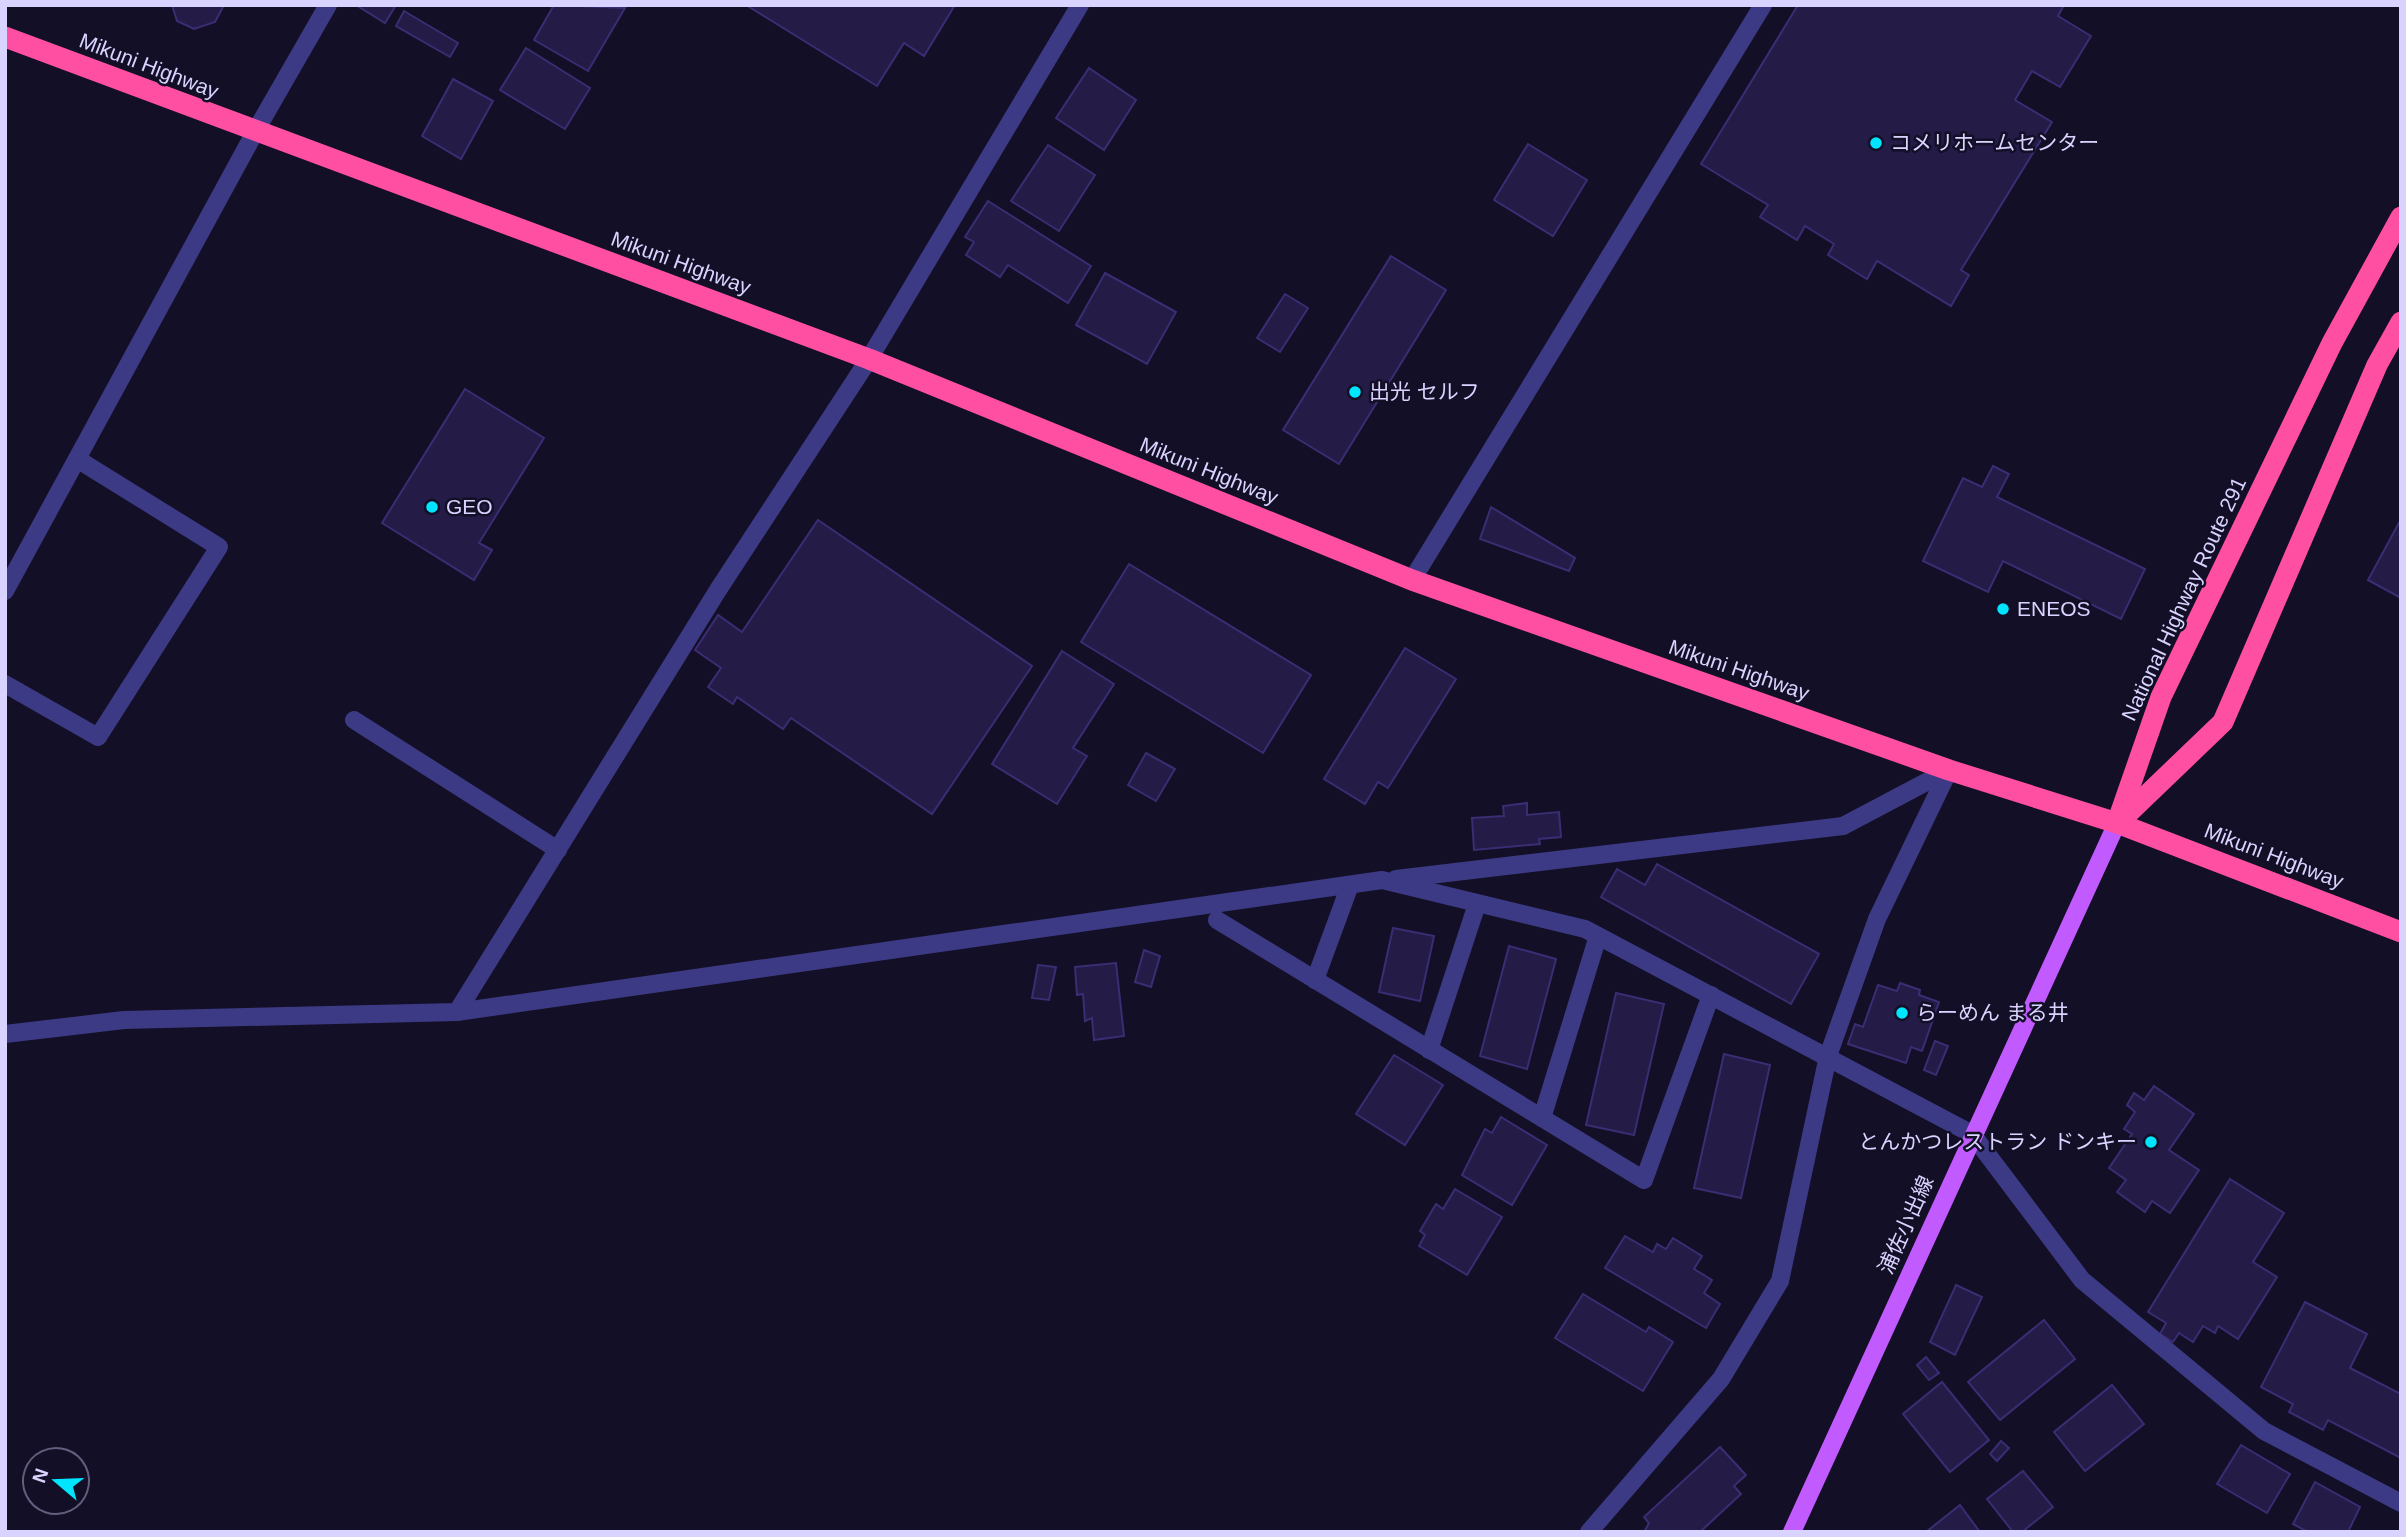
<svg xmlns="http://www.w3.org/2000/svg" width="2406" height="1537" viewBox="0 0 2406 1537" font-family="Arial,'Noto Sans JP',sans-serif">
<rect width="100%" height="100%" fill="#130f26"/>
<!-- building -->
<g fill="#241b47" stroke="#3b2d73" stroke-width="2">
<path d="M 172,5 L 224,5 L 215,22 L 194,29 L 177,21 Z"/>
<path d="M 356,5 L 396,5 L 385,23 Z"/>
<path d="M 554,5 L 625,8 L 588,71 L 534,40 Z"/>
<path d="M 746,5 L 955,5 L 924,56 L 904,43 L 877,86 Z"/>
<path d="M 1798,5 L 2064,5 L 2058,16 L 2091,36 L 2060,87 L 2032,71 L 2015,100 L 2052,122 L 1961,270 L 1969,275 L 1951,306 L 1877,261 L 1867,279 L 1828,255 L 1834,244 L 1805,226 L 1797,240 L 1760,217 L 1768,205 L 1701,164 Z"/>
<path d="M 404,11 L 458,43 L 450,57 L 396,26 Z"/>
<path d="M 526,48 L 590,88 L 565,129 L 500,90 Z"/>
<path d="M 1089,68 L 1136,100 L 1104,150 L 1056,118 Z"/>
<path d="M 453,79 L 493,101 L 461,159 L 422,136 Z"/>
<path d="M 1528,144 L 1587,180 L 1553,236 L 1494,200 Z"/>
<path d="M 1048,145 L 1095,175 L 1059,231 L 1011,201 Z"/>
<path d="M 988,201 L 1091,266 L 1068,303 L 1008,265 L 1000,277 L 966,255 L 974,242 L 965,237 Z"/>
<path d="M 1391,256 L 1446,290 L 1339,464 L 1283,430 Z"/>
<path d="M 1105,273 L 1176,312 L 1147,364 L 1076,325 Z"/>
<path d="M 1285,294 L 1308,308 L 1280,352 L 1257,338 Z"/>
<path d="M 465,389 L 544,438 L 479,543 L 492,550 L 474,580 L 382,523 Z"/>
<path d="M 1993,466 L 2009,474 L 1997,497 L 2145,569 L 2121,619 L 2003,561 L 1988,592 L 1923,561 L 1963,478 L 1982,487 Z"/>
<path d="M 1491,507 L 1575,558 L 1569,571 L 1480,539 Z"/>
<path d="M 2401,519 L 2401,598 L 2368,580 Z"/>
<path d="M 818,520 L 1032,666 L 932,814 L 791,718 L 783,729 L 737,697 L 733,704 L 708,687 L 721,668 L 695,650 L 718,615 L 742,632 Z"/>
<path d="M 1129,564 L 1311,675 L 1263,753 L 1081,642 Z"/>
<path d="M 1405,648 L 1456,679 L 1388,788 L 1378,782 L 1365,804 L 1324,779 Z"/>
<path d="M 1062,651 L 1114,684 L 1073,748 L 1087,756 L 1057,804 L 992,764 Z"/>
<path d="M 1146,753 L 1175,769 L 1156,801 L 1128,785 Z"/>
<path d="M 1527,803 L 1527,815 L 1559,812 L 1561,837 L 1539,839 L 1540,844 L 1474,850 L 1472,818 L 1504,816 L 1503,806 Z"/>
<path d="M 1657,864 L 1819,954 L 1791,1004 L 1601,897 L 1617,869 L 1645,885 Z"/>
<path d="M 1393,928 L 1434,936 L 1420,1001 L 1379,992 Z"/>
<path d="M 1509,946 L 1556,959 L 1527,1069 L 1480,1056 Z"/>
<path d="M 1144,950 L 1160,956 L 1151,987 L 1135,982 Z"/>
<path d="M 1116,963 L 1124,1036 L 1094,1040 L 1092,1018 L 1085,1021 L 1083,994 L 1077,995 L 1075,967 Z"/>
<path d="M 1038,965 L 1056,967 L 1049,1000 L 1032,998 Z"/>
<path d="M 1900,983 L 1920,990 L 1919,995 L 1939,1002 L 1922,1051 L 1911,1047 L 1906,1063 L 1848,1044 L 1855,1024 L 1863,1027 L 1878,985 L 1897,991 Z"/>
<path d="M 1616,993 L 1664,1004 L 1634,1135 L 1586,1125 Z"/>
<path d="M 1935,1041 L 1948,1046 L 1936,1075 L 1924,1070 Z"/>
<path d="M 1724,1054 L 1770,1065 L 1741,1198 L 1694,1188 Z"/>
<path d="M 1394,1055 L 1443,1085 L 1405,1145 L 1356,1114 Z"/>
<path d="M 2154,1086 L 2194,1114 L 2169,1150 L 2199,1170 L 2170,1213 L 2152,1201 L 2145,1212 L 2117,1192 L 2126,1180 L 2109,1168 L 2132,1134 L 2124,1129 L 2135,1112 L 2127,1105 L 2134,1093 L 2144,1100 Z"/>
<path d="M 1501,1117 L 1547,1145 L 1512,1205 L 1462,1175 L 1485,1129 L 1492,1133 Z"/>
<path d="M 2230,1179 L 2284,1213 L 2253,1262 L 2277,1277 L 2238,1339 L 2218,1326 L 2215,1333 L 2203,1326 L 2193,1342 L 2179,1333 L 2173,1342 L 2160,1334 L 2166,1323 L 2148,1312 Z"/>
<path d="M 1455,1189 L 1502,1217 L 1467,1275 L 1419,1246 L 1425,1235 L 1420,1231 L 1436,1204 L 1443,1209 Z"/>
<path d="M 1625,1236 L 1653,1252 L 1657,1244 L 1666,1249 L 1673,1238 L 1702,1256 L 1694,1269 L 1712,1280 L 1704,1293 L 1720,1304 L 1706,1328 L 1605,1268 Z"/>
<path d="M 1956,1285 L 1982,1297 L 1955,1355 L 1930,1342 Z"/>
<path d="M 1583,1294 L 1646,1332 L 1649,1327 L 1673,1342 L 1643,1391 L 1555,1338 Z"/>
<path d="M 2305,1302 L 2367,1334 L 2350,1368 L 2401,1394 L 2401,1458 L 2328,1420 L 2323,1430 L 2289,1412 L 2293,1404 L 2261,1387 Z"/>
<path d="M 2044,1320 L 2075,1359 L 2000,1420 L 1968,1382 Z"/>
<path d="M 1926,1357 L 1939,1373 L 1929,1380 L 1917,1365 Z"/>
<path d="M 1942,1382 L 1989,1440 L 1950,1472 L 1903,1414 Z"/>
<path d="M 2112,1385 L 2144,1424 L 2085,1471 L 2054,1432 Z"/>
<path d="M 2001,1441 L 2009,1448 L 1997,1461 L 1990,1454 Z"/>
<path d="M 2241,1445 L 2290,1474 L 2267,1513 L 2217,1484 Z"/>
<path d="M 1720,1447 L 1746,1475 L 1734,1486 L 1741,1494 L 1700,1532 L 1644,1532 L 1649,1523 L 1644,1517 Z"/>
<path d="M 2023,1471 L 2053,1507 L 2022,1532 L 2013,1532 L 1987,1499 Z"/>
<path d="M 2315,1482 L 2360,1507 L 2348,1532 L 2308,1532 L 2293,1524 Z"/>
<path d="M 1960,1505 L 1980,1532 L 1926,1532 Z"/>
</g>
<g fill="none" stroke-linecap="round" stroke-linejoin="round">
<!-- minor -->
<g stroke="#3d3a85" stroke-width="18">
<path d="M 1412,580 L 1763,5"/>
<path d="M 5,591 L 255,132 L 328,5"/>
<path d="M 5,684 L 98,737 L 219,547 L 77,459"/>
<path d="M 354,720 L 558,850"/>
<path d="M 1396,879 L 1843,826 L 1949,770"/>
<path d="M 1217,920 L 1644,1180 L 1711,995"/>
<path d="M 1315,980 L 1350,885"/>
<path d="M 457,1012 L 718,590 L 869,359 L 1080,5"/>
<path d="M 5,1034 L 124,1020 L 457,1012 L 1382,880 L 1585,929 L 1972,1134 L 2082,1280 L 2264,1431 L 2401,1503"/>
<path d="M 1429,1050 L 1477,904"/>
<path d="M 1542,1118 L 1598,936"/>
<path d="M 1589,1532 L 1721,1379 L 1780,1281 L 1828,1056 L 1877,919 L 1949,770"/>
</g>
<!-- major -->
<path stroke="#c25bff" stroke-width="18" d="M 1792,1532 L 2117,823"/>
<!-- highway -->
<g stroke="#ff4fa3" stroke-width="21">
<path d="M 5,37 L 869,359 L 1412,580 L 1949,770 L 2117,823 L 2401,932"/>
<path d="M 2121,820 L 2223,722 L 2377,365 L 2401,322"/>
<path d="M 2117,823 L 2161,697 L 2332,343 L 2401,217"/>
</g>
</g>
<!-- markers -->
<g fill="#00e5ff" stroke="#130f26" stroke-width="2.5">
<circle cx="1876" cy="143" r="7"/>
<circle cx="1355" cy="392" r="7"/>
<circle cx="432" cy="507" r="7"/>
<circle cx="2003" cy="609" r="7"/>
<circle cx="1902" cy="1013" r="7"/>
<circle cx="2151" cy="1142" r="7"/>
</g>
<g text-anchor="middle" stroke-width="5" stroke-linejoin="round" paint-order="stroke">
<!-- street labels -->
<g font-size="21" fill="#d9d4ff" stroke="#130f26">
<text transform="translate(149 66) rotate(21)" y="7">Mikuni Highway</text>
<text transform="translate(681 263) rotate(20)" y="7">Mikuni Highway</text>
<text transform="translate(1209 471) rotate(22)" y="7">Mikuni Highway</text>
<text transform="translate(2184 599) rotate(-65)" y="7">National Highway Route 291</text>
<text transform="translate(1739 670) rotate(19)" y="7">Mikuni Highway</text>
<text transform="translate(2274 856) rotate(21)" y="7">Mikuni Highway</text>
<text transform="translate(1906 1225) rotate(-66)" y="7">浦佐小出線</text>
</g>
<!-- poi labels -->
<g font-size="21" fill="#d9d4ff" stroke="#130f26" text-anchor="start">
<text x="1890" y="150">コメリホームセンター</text>
<text x="1369" y="399">出光 セルフ</text>
<text x="446" y="514">GEO</text>
<text x="2017" y="616">ENEOS</text>
<text x="1916" y="1020">らーめん まる井</text>
<text x="2137" y="1149" text-anchor="end">とんかつレストラン ドンキー</text>
</g>
</g>
<!-- border -->
<rect width="2406" height="1537" fill="none" stroke="#d9d4ff" stroke-width="14"/>
<!-- north arrow -->
<g transform="translate(56 1481) rotate(289)"><circle r="33" fill="#130f26" stroke="#625e7d" stroke-width="2"/>
<path d="M0-5L12 26L0 18L-12 26Z" fill="#00e5ff"/>
<text y="-10" font-size="19" font-weight="bold" text-anchor="middle" fill="#d9d4ff">N</text>
</g>
</svg>
